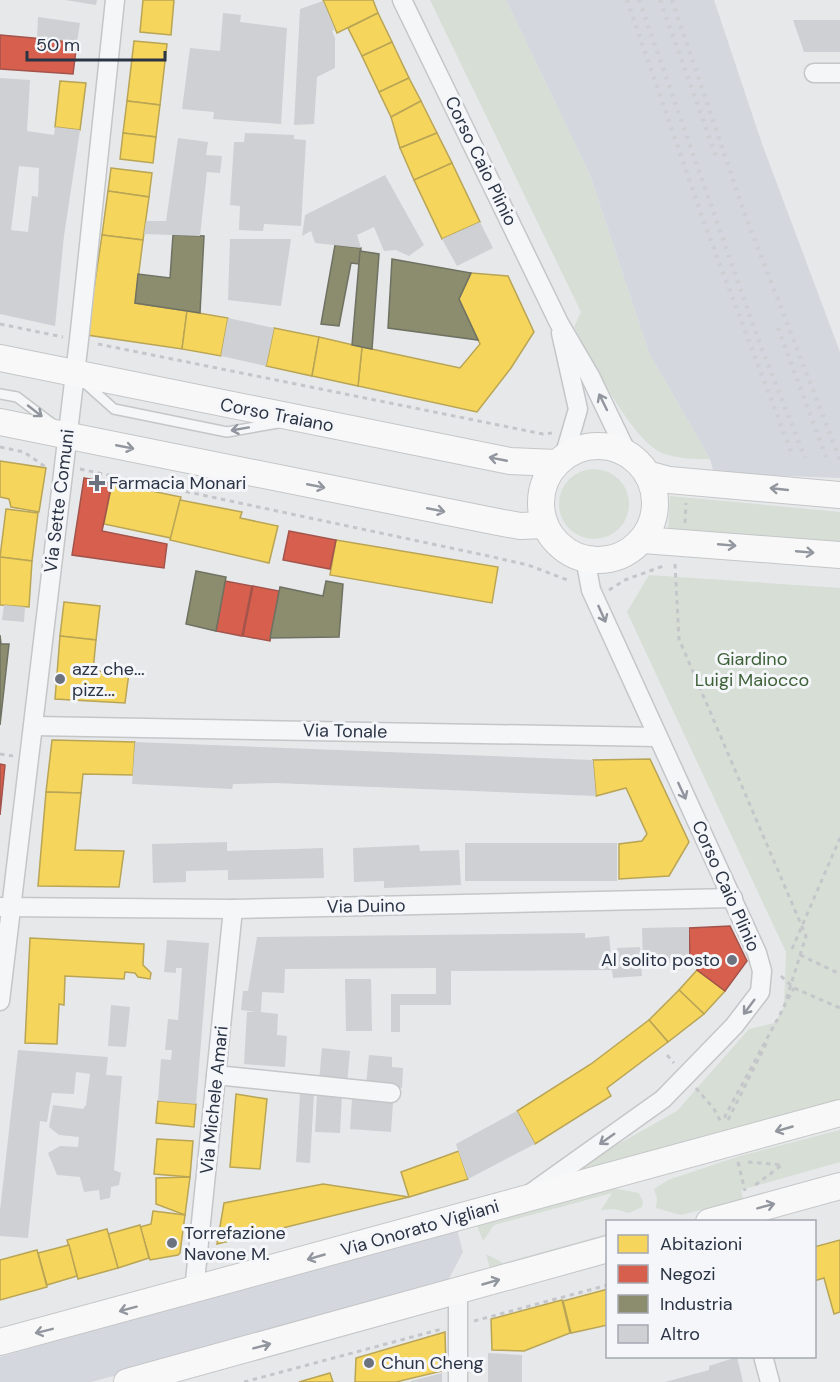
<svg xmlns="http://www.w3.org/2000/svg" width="840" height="1382" viewBox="0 0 840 1382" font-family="'DM Sans',sans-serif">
<rect width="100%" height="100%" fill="#e6e8ea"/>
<!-- built -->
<g fill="#d4d7dd">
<path d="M 506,0 L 714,0 L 761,141 L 840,352 L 840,478 L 714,473 L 710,459 L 649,353 L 590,175 Z"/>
<path d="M 456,1226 L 463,1252 L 444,1288 L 91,1382 L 0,1382 L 0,1357 Z"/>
</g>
<!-- green -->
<g fill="#d6ded6">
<path d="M 430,0 L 506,0 L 590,175 L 649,353 L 710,459 C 694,459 675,459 660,452 C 629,436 591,358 574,327 L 581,312 Z"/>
<circle cx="594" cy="504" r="35"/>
<path d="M 670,496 L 840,512 L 840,543 L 668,530 Z"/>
<path d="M 649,575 L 840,588 L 840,1113 L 523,1198 L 677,1111 L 749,1029 L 775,1023 L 784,1007 L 786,952 L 627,612 Z"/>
<path d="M 840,1130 L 840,1162 L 741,1190 L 743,1199 L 681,1215 L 656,1208 L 657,1198 L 654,1189 L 668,1180 L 740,1156 Z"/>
<path d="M 613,1188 L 639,1193 L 643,1202 L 642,1207 L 629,1213 L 615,1209 L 601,1210 L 612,1193 L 494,1225 L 483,1241 L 475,1220 Z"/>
<path d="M 607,1234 L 607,1239 L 492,1275 L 486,1254 L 503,1263 Z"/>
</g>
<!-- homes -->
<g fill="#f6d55c" stroke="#b9a555" stroke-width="1.5">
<path d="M 143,0 L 174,0 L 171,35 L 140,32 Z"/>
<path d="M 323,0 L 373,0 L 378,13 L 337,33 Z"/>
<path d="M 378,13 L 392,42 L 362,56 L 348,28 Z"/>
<path d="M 134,41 L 167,44 L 160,105 L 127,101 Z"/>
<path d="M 392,42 L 409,78 L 379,92 L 362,56 Z"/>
<path d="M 409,78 L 421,101 L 391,117 L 379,92 Z"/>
<path d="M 60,81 L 86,83 L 80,130 L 55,127 Z"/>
<path d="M 127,101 L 160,105 L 156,137 L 123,133 Z"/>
<path d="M 421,101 L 437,133 L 400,148 L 391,117 Z"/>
<path d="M 123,133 L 156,137 L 153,163 L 120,159 Z"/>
<path d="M 437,133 L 452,163 L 414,180 L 400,148 Z"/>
<path d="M 452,163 L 480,222 L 442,239 L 414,180 Z"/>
<path d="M 111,168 L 152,173 L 149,197 L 108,191 Z"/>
<path d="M 108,191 L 149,197 L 143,240 L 102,235 Z"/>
<path d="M 102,235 L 143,240 L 135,303 L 187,311 L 182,349 L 87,335 Z"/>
<path d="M 471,273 L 508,276 L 534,332 L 511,368 L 477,412 L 358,386 L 362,347 L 460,368 L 480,344 L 459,299 Z"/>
<path d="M 187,311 L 228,318 L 221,356 L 182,349 Z"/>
<path d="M 274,328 L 319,337 L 312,376 L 266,366 Z"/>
<path d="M 319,337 L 362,347 L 358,386 L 312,376 Z"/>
<path d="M 0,461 L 46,468 L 39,512 L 11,507 L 9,499 L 0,497 Z"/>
<path d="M 112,483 L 181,497 L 171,538 L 104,524 Z"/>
<path d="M 180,500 L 242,512 L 240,518 L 278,526 L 269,563 L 170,540 Z"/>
<path d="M 6,509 L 38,513 L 32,561 L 0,557 Z"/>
<path d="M 336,540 L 498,567 L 492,603 L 330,575 Z"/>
<path d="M 0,557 L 32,561 L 29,607 L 0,605 Z"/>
<path d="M 64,602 L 100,606 L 96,640 L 60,636 Z"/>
<path d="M 60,636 L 96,640 L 93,671 L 129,673 L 125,703 L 55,699 Z"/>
<path d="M 52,740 L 135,742 L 133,775 L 83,774 L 81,793 L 46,792 Z"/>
<path d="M 650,759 L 689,842 L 669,876 L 619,879 L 619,844 L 642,841 L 647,834 L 626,788 L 596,796 L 593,760 Z"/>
<path d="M 46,792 L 81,793 L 75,850 L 124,851 L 119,887 L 38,886 Z"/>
<path d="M 30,938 L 144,944 L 143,965 L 151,973 L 150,979 L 138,977 L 135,973 L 125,972 L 124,979 L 65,976 L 64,1005 L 59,1004 L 57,1044 L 25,1043 Z"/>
<path d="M 697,970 L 725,991 L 704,1014 L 679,990 Z"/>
<path d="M 679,990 L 704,1014 L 668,1042 L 649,1020 Z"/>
<path d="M 649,1020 L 668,1042 L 607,1088 L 611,1096 L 535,1144 L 517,1111 L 591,1064 Z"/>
<path d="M 236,1094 L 267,1099 L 260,1169 L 230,1167 Z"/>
<path d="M 158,1101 L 196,1104 L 194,1127 L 156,1123 Z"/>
<path d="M 157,1139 L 193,1141 L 190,1177 L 154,1174 Z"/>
<path d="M 459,1151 L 468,1179 L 409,1197 L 401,1172 Z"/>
<path d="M 190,1177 L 185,1215 L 156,1204 L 156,1178 Z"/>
<path d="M 323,1184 L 409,1197 L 217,1244 L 224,1203 Z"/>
<path d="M 153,1211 L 185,1215 L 180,1253 L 178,1255 L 150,1260 L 140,1227 L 151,1224 Z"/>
<path d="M 140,1225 L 149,1258 L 118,1268 L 108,1234 Z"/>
<path d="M 107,1229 L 118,1268 L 78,1279 L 67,1240 Z"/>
<path d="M 840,1240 L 840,1312 L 834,1314 L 824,1278 L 814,1281 L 814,1247 Z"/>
<path d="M 69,1245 L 77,1276 L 47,1285 L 38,1253 Z"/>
<path d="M 37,1250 L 47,1287 L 0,1300 L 0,1260 Z"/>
<path d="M 608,1289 L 608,1325 L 571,1333 L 563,1301 Z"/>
<path d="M 562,1300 L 570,1333 L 524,1351 L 492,1350 L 491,1319 Z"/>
<path d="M 445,1332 L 446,1370 L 396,1382 L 355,1382 L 356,1358 Z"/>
<path d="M 330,1373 L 333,1382 L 299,1382 Z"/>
</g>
<!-- shops -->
<g fill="#d6604d" stroke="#a3534b" stroke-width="1.5">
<path d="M 0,35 L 77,42 L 73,74 L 0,69 Z"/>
<path d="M 84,478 L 112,483 L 102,531 L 167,544 L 164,568 L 72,555 Z"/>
<path d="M 289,531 L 336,540 L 330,569 L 283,560 Z"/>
<path d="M 225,581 L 252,586 L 242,636 L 216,631 Z"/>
<path d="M 253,586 L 279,591 L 270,641 L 243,636 Z"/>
<path d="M 0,764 L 5,765 L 0,815 Z"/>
<path d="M 730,926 L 747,961 L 725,991 L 697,970 L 701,963 L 695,957 L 690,957 L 689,928 Z"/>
</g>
<!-- industry -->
<g fill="#8c8c6e" stroke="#6f7262" stroke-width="1.5">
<path d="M 173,235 L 204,236 L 200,313 L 135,303 L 138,274 L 170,278 Z"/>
<path d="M 335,245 L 361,248 L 359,264 L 351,263 L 339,326 L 321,324 Z"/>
<path d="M 360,251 L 379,254 L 372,349 L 352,345 Z"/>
<path d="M 392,259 L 471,273 L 459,299 L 478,340 L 388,328 Z"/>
<path d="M 196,571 L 226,577 L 216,631 L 186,624 Z"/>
<path d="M 326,581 L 343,584 L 339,637 L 270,638 L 280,587 L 323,596 Z"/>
<path d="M 0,635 L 1,644 L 9,644 L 0,725 Z"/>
</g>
<!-- building -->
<g fill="#ced0d3" fill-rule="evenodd">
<path d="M 65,0 L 97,0 L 96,5 Z"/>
<path d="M 323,1 L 335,29 L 332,31 L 335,38 L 335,68 L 317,77 L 314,124 L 294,125 L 300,9 Z"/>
<path d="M 223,13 L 241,15 L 240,22 L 287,28 L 281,124 L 213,119 L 214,112 L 182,109 L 190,48 L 220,51 Z"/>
<path d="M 38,17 L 80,23 L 77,42 L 37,38 Z"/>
<path d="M 793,20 L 840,20 L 840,52 L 804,52 Z"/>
<path d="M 0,78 L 30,80 L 27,131 L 54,135 L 55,127 L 80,130 L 64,236 L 55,326 L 0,314 ZM 19,166 L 39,168 L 38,197 L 32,196 L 28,232 L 11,230 Z"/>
<path d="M 245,133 L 294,135 L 294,139 L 306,140 L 301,226 L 264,224 L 263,231 L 239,230 L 240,206 L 230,205 L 234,142 L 244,142 Z"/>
<path d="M 178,138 L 208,142 L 206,155 L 222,156 L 220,173 L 207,172 L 200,236 L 144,234 L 146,221 L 166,221 Z"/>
<path d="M 385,175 L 424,245 L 409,256 L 396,250 L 384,251 L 374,227 L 357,235 L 361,248 L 315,243 L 311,231 L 302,236 L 305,215 Z"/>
<path d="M 480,222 L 493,248 L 457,266 L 442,239 Z"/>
<path d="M 230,239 L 291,239 L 281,306 L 228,300 Z"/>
<path d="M 228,318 L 274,328 L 266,366 L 221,356 Z"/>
<path d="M 4,605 L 25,607 L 24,622 L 2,620 Z"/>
<path d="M 135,742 L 593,760 L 596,796 L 275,783 L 233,784 L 232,789 L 132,784 Z"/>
<path d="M 227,842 L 227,851 L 323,848 L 324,878 L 228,880 L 228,870 L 186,871 L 186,882 L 153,883 L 152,844 Z"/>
<rect x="465" y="843" width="152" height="38"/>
<path d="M 419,845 L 420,851 L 459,850 L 461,885 L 384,888 L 384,881 L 354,882 L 353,848 Z"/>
<path d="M 689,927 L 689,962 L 643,964 L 642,928 Z"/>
<path d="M 585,933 L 585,938 L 609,936 L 612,963 L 618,963 L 617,948 L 640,947 L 642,976 L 613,978 L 612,970 L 451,971 L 451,1005 L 400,1005 L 400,1032 L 391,1032 L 391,994 L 436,994 L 436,968 L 285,969 L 284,993 L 262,992 L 261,1012 L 278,1014 L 277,1035 L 287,1036 L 285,1067 L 244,1064 L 247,1012 L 257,1012 L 241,1010 L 243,991 L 248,991 L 257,937 Z"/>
<path d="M 167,940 L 209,943 L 196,1104 L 158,1101 L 161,1059 L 171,1060 L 172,1050 L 165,1050 L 168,1019 L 178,1020 L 182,968 L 176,968 L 176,973 L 164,972 Z"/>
<path d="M 345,979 L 371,979 L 372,1031 L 346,1031 Z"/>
<path d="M 111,1005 L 130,1007 L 126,1047 L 108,1046 Z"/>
<path d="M 322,1048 L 350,1051 L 347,1084 L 319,1081 Z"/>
<path d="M 18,1050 L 108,1057 L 106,1075 L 122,1076 L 114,1170 L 121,1173 L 119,1185 L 111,1187 L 110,1198 L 100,1200 L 99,1190 L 84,1192 L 80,1177 L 57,1175 L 48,1153 L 60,1146 L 78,1147 L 79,1137 L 59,1135 L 49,1127 L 53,1105 L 83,1109 L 86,1105 L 90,1074 L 76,1072 L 74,1094 L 52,1093 L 47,1122 L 40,1121 L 28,1238 L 0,1236 L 0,1211 Z"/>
<path d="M 369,1055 L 392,1057 L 392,1067 L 403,1068 L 402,1088 L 366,1085 Z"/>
<path d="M 300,1093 L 314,1094 L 310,1163 L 296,1162 Z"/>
<path d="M 317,1094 L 342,1095 L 340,1133 L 315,1132 Z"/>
<path d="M 352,1099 L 393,1102 L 391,1132 L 350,1129 Z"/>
<path d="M 517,1111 L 535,1144 L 468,1179 L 456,1144 Z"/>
<path d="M 488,1353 L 522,1355 L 522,1382 L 488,1382 Z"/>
<path d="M 737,1357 L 743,1382 L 665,1382 L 709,1370 L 709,1366 Z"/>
<path d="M 442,1373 L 442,1382 L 411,1382 L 411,1381 Z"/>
</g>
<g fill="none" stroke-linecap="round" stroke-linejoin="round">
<defs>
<g id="service">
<path d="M 85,383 L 114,409 L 227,432 L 278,423"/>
<path d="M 0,394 L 17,397 L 54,425"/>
</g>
<g id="minor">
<path d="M 402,0 L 559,323 L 590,376 L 628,455"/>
<path d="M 814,73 L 840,73"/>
<path d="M 561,333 L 578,409 L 564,457"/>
<path d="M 34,726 L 657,737"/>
<path d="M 0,907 L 233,909 L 733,898"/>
<path d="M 0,1001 L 79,340 L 115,0"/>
<path d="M 216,1075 L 391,1093"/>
<path d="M 531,1193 L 663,1099 L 734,1026 L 760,992 L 762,971 L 757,953 L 591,590 L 585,558"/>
<path d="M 194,1291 L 233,909"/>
<path d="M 763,1356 L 770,1382"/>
<path d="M 458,1382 L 458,1292"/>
</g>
<g id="secondary">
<path d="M 0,358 L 510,461 L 556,463"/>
<path d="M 0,422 L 498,522 L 520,526 L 545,525"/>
<circle cx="598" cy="503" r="57"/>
<path d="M 647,474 L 669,480 L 840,495"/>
<path d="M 643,540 L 840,555"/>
<path d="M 709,1222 L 840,1186"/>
<path d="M 0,1342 L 840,1113"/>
<path d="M 127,1382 L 608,1249"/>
</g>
</defs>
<!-- service casing -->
<use href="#service" stroke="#c4c6c8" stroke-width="12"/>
<!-- minor casing -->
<use href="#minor" stroke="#c4c6c8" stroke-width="21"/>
<!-- secondary casing -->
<use href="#secondary" stroke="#c4c6c8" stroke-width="28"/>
<!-- path -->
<g stroke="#c5c6ca" stroke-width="3" stroke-dasharray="4.5 4.5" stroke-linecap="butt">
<path d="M 0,324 L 63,337"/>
<path d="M 98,344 L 543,434 L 552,433"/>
<path d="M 0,447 L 24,452 L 47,468"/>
<path d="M 80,469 L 493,557 L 528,565 L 570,581"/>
<path d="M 685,523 L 686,503"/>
<path d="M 675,564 L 679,639 L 806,936 L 784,1007 L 725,1116 L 726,1121"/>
<path d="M 609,590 L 625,580 L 666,565"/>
<path d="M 0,754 L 13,756"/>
<path d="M 792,949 L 840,838"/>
<path d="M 800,955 L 840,974"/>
<path d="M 781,976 L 794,988 L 840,1008"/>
<path d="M 788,999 L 794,988"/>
<path d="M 667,1055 L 674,1063"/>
<path d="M 696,1088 L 714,1109 L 722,1124"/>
<path d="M 728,1120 L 768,1040"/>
<path d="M 738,1162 L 745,1191"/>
<path d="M 748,1162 L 782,1165 L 754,1186"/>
<path d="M 474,1321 L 608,1285"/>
<path d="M 244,1382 L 442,1329"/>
</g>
<!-- service -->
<use href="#service" stroke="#f5f6f7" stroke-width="9"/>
<!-- minor -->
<use href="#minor" stroke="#f5f6f7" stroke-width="18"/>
<!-- secondary -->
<use href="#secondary" stroke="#f8f8f8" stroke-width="26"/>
<!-- rail -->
<g stroke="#cecfd2" stroke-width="4.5" stroke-dasharray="3 6" stroke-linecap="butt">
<path d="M 627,0 L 705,225 L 793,457"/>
<path d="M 639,0 L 758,339 L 805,458"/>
<path d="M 660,0 L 716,156"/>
<path d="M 672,0 L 744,212 L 840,460"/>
<path d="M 778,328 L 827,460"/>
</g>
</g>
<!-- one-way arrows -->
<defs><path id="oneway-shaft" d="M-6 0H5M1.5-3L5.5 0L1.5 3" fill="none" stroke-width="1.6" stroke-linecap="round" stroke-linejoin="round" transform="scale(1.5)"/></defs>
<g stroke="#90959e">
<use href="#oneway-shaft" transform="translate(603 402) rotate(-116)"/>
<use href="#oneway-shaft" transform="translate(35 411) rotate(38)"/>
<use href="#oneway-shaft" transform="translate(240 429) rotate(170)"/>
<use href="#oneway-shaft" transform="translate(602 614) rotate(66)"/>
<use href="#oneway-shaft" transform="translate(682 791) rotate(65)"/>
<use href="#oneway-shaft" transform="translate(749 1007) rotate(127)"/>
<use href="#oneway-shaft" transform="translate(607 1139) rotate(145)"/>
</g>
<g stroke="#92969e">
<use href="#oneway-shaft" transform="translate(125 447) rotate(11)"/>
<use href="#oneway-shaft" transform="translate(498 459) rotate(-169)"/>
<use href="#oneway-shaft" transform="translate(316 486) rotate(11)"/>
<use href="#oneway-shaft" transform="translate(779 489) rotate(-174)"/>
<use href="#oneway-shaft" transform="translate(436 510) rotate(11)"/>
<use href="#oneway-shaft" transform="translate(727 545) rotate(5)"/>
<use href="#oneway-shaft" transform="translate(805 552) rotate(5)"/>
<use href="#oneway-shaft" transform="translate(784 1129) rotate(164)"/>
<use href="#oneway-shaft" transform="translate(766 1206) rotate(-15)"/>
<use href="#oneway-shaft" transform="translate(316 1257) rotate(164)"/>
<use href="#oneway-shaft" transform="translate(491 1282) rotate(-16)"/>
<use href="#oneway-shaft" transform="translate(128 1309) rotate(165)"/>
<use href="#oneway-shaft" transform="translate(44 1331) rotate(166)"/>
<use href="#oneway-shaft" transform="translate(262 1346) rotate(-15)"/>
</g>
<!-- markers -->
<g fill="#6c737f" stroke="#f4f6f9" stroke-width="2">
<path d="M94 474h6v6h6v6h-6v6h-6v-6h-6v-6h6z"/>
<circle cx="60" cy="679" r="6"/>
<circle cx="732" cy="960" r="6"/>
<circle cx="172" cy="1243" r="6"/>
<circle cx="369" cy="1363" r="6"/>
</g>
<g text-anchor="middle" stroke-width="6" stroke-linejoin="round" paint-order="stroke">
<!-- street labels -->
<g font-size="18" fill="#2b3445" stroke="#f4f6f9">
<text transform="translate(481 161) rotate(64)" y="6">Corso Caio Plinio</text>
<text transform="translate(277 415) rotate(11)" y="6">Corso Traiano</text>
<text transform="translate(59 501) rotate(-83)" y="6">Via Sette Comuni</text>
<text transform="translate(345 731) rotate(1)" y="6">Via Tonale</text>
<text transform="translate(726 886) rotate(66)" y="6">Corso Caio Plinio</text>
<text transform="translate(366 906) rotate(-1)" y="6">Via Duino</text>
<text transform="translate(214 1100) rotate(-84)" y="6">Via Michele Amari</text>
<text transform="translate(420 1228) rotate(-16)" y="6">Via Onorato Vigliani</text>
</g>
<!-- poi labels -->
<g font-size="18" fill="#2b3445" stroke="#f4f6f9" text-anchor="start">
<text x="109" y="489">Farmacia Monari</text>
<text x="72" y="675">azz che...<tspan x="72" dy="21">pizz...</tspan></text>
<text x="720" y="966" text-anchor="end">Al solito posto</text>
<text x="184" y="1239">Torrefazione<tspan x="184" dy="21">Navone M.</tspan></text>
<text x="381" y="1369">Chun Cheng</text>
</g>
<!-- park labels -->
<g font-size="18" fill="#3f6138" stroke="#f4f6f9">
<text x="752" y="665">Giardino<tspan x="752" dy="21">Luigi Maiocco</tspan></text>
</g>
</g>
<!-- legend -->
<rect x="606" y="1220" width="210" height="138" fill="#f4f6f9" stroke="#a4a8b1" stroke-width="1.5"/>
<rect x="618" y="1235" width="30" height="18" fill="#f6d55c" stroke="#a4a8b1" stroke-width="1.5"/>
<text x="660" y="1250" font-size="18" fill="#2b3445">Abitazioni</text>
<rect x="618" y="1265" width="30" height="18" fill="#d6604d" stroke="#a4a8b1" stroke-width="1.5"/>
<text x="660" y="1280" font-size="18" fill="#2b3445">Negozi</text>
<rect x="618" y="1295" width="30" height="18" fill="#8c8c6e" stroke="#a4a8b1" stroke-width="1.5"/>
<text x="660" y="1310" font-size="18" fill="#2b3445">Industria</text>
<rect x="618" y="1325" width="30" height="18" fill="#ced0d3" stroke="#a4a8b1" stroke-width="1.5"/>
<text x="660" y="1340" font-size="18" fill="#2b3445">Altro</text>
<!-- scale -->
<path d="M27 51v9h138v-9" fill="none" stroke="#2b3445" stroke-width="3"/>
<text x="36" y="51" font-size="18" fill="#2b3445" stroke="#f4f6f9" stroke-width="4.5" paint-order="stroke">50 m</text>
</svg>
